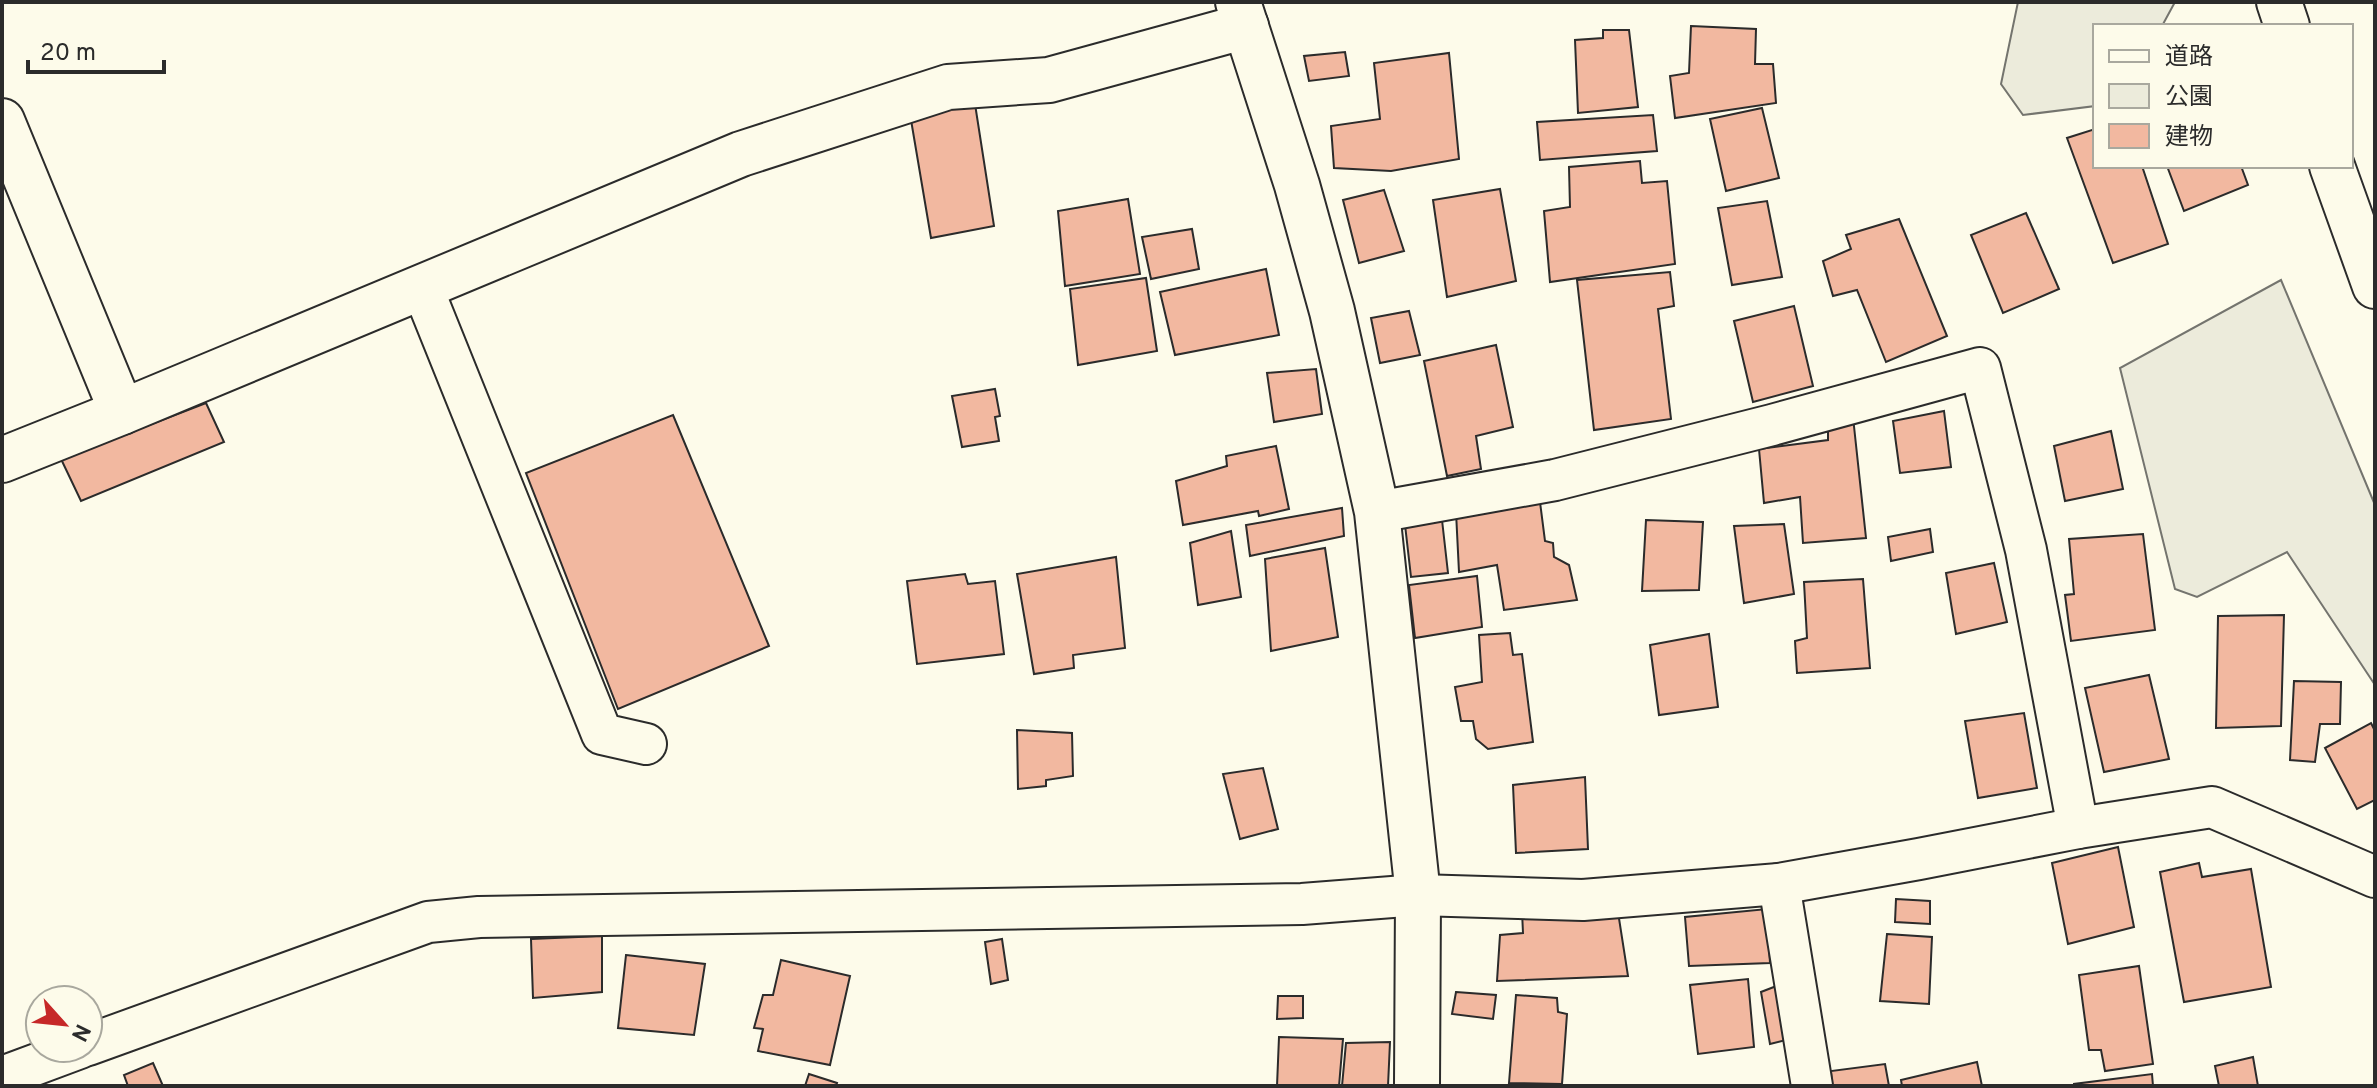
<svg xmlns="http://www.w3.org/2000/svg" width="2377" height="1088" viewBox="0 0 2377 1088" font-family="Overpass,'Noto Sans JP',sans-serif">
<rect width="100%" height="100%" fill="#fdfbea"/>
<!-- green -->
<g fill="#ecebdb" stroke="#74746e" stroke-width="2">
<path d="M 2018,2 L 2175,2 L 2162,26 L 2095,26 L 2095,106 L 2023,115 L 2001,84 Z"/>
<path d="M 2281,280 L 2375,505 L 2375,685 L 2287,552 L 2197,597 L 2175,589 L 2120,368 Z"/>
</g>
<!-- building -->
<g fill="#f2b8a0" stroke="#2b2b2b" stroke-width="2">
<path d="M 1691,26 L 1756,29 L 1755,64 L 1773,64 L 1776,103 L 1675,118 L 1670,76 L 1689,73 Z"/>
<path d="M 1603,30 L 1629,30 L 1638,107 L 1578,113 L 1575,40 L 1603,38 Z"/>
<path d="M 1345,52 L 1349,76 L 1309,81 L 1304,56 Z"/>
<path d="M 1449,53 L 1459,159 L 1391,171 L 1334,168 L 1331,126 L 1380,119 L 1374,63 Z"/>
<path d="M 975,104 L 994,226 L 931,238 L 910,114 Z"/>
<path d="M 1762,108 L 1779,178 L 1726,191 L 1710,119 Z"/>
<path d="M 1653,115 L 1657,151 L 1540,160 L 1537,122 Z"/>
<path d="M 2095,129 L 2095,166 L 2142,166 L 2168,244 L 2113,263 L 2067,138 Z"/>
<path d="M 1640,161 L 1642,183 L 1667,181 L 1675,264 L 1550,282 L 1544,211 L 1570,207 L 1569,167 Z"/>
<path d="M 2167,166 L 2241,166 L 2248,185 L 2184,211 Z"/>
<path d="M 1500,189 L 1516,281 L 1447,297 L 1433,200 Z"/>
<path d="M 1384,190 L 1404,251 L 1359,263 L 1343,200 Z"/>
<path d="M 1128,199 L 1140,274 L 1065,286 L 1058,211 Z"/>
<path d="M 1767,201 L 1782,277 L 1732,285 L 1718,208 Z"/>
<path d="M 2026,213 L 2059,289 L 2003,313 L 1971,235 Z"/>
<path d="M 1899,219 L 1947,336 L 1886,362 L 1857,290 L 1833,296 L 1823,261 L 1851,249 L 1846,235 Z"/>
<path d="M 1192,229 L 1199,269 L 1151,279 L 1142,237 Z"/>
<path d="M 1266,269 L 1279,335 L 1175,355 L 1160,292 Z"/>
<path d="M 1670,272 L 1674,306 L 1658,309 L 1671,419 L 1594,430 L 1577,280 Z"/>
<path d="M 1146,278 L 1157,351 L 1078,365 L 1070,289 Z"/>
<path d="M 1794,306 L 1813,386 L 1753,402 L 1734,321 Z"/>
<path d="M 1409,311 L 1420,355 L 1380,363 L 1371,318 Z"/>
<path d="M 1496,345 L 1513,427 L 1476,436 L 1481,469 L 1447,476 L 1424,361 Z"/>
<path d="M 1316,369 L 1322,414 L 1274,422 L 1267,373 Z"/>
<path d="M 995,389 L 1000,416 L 995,417 L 999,441 L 962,447 L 952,396 Z"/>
<path d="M 206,403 L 224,442 L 81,501 L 61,459 Z"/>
<path d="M 1944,411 L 1951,467 L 1900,473 L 1893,421 Z"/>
<path d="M 673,415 L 769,646 L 618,709 L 526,473 Z"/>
<path d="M 1853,417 L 1866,538 L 1803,543 L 1800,497 L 1764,503 L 1759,449 L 1828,440 L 1828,420 Z"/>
<path d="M 2111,431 L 2123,489 L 2065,501 L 2054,446 Z"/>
<path d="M 1276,446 L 1289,509 L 1259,516 L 1258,511 L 1183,525 L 1176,481 L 1227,466 L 1226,456 Z"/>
<path d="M 1540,502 L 1545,541 L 1553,543 L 1554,557 L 1569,565 L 1577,600 L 1504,610 L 1497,565 L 1459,572 L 1456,512 Z"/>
<path d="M 1342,508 L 1344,536 L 1250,556 L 1246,525 Z"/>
<path d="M 1441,511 L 1448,573 L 1411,577 L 1404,516 Z"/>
<path d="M 1646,520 L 1703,522 L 1699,590 L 1642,591 Z"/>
<path d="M 1784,524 L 1794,594 L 1744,603 L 1734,526 Z"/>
<path d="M 1930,529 L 1933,552 L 1891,561 L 1888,537 Z"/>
<path d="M 1231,531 L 1241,597 L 1198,605 L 1190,543 Z"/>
<path d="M 2143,534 L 2155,630 L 2071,641 L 2065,595 L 2074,594 L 2069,539 Z"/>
<path d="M 1325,548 L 1338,637 L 1271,651 L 1265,559 Z"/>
<path d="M 1116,557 L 1125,648 L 1073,655 L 1074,668 L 1034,674 L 1017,574 Z"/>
<path d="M 1994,563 L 2007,622 L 1956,634 L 1946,573 Z"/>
<path d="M 965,574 L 968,584 L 995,581 L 1004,654 L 917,664 L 907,581 Z"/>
<path d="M 1477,576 L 1482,627 L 1415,638 L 1409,585 Z"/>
<path d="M 1863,579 L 1870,668 L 1797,673 L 1795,641 L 1807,638 L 1804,582 Z"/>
<path d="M 2284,615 L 2281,726 L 2216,728 L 2218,616 Z"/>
<path d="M 1510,633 L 1513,655 L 1522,654 L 1533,742 L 1488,749 L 1476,739 L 1473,721 L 1461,721 L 1455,687 L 1482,682 L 1479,635 Z"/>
<path d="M 1709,634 L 1718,707 L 1659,715 L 1650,645 Z"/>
<path d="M 2149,675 L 2169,759 L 2104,772 L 2085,688 Z"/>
<path d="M 2294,681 L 2341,682 L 2340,724 L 2320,724 L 2315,762 L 2290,760 Z"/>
<path d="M 2024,713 L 2037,788 L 1978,798 L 1965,721 Z"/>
<path d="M 2371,723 L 2375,731 L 2375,800 L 2357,809 L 2325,748 Z"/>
<path d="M 1017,730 L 1072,733 L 1073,776 L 1046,780 L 1046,786 L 1018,789 Z"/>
<path d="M 1263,768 L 1278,829 L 1240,839 L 1223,774 Z"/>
<path d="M 1585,777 L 1588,849 L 1516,853 L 1513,785 Z"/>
<path d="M 2118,847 L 2134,927 L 2068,944 L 2052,863 Z"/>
<path d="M 2199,863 L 2202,877 L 2251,869 L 2271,987 L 2184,1002 L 2160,872 Z"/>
<path d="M 1896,899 L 1930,901 L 1930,924 L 1895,922 Z"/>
<path d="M 1767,909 L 1770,963 L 1689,966 L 1685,917 Z"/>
<path d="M 1522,911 L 1618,912 L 1628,976 L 1497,981 L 1500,935 L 1523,933 Z"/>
<path d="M 1887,934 L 1932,937 L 1929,1004 L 1880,1001 Z"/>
<path d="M 602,936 L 602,992 L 533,998 L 531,939 Z"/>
<path d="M 1002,939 L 1008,980 L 991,984 L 985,942 Z"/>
<path d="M 626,955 L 705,964 L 694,1035 L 618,1028 Z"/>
<path d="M 781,960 L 850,976 L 830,1065 L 758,1051 L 763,1029 L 754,1028 L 763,995 L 773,995 Z"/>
<path d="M 2139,966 L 2153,1064 L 2105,1071 L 2101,1050 L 2089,1050 L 2079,975 Z"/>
<path d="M 1748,979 L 1754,1047 L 1698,1054 L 1690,985 Z"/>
<path d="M 1784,983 L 1794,1038 L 1770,1044 L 1761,992 Z"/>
<path d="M 1456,992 L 1496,995 L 1493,1019 L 1452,1014 Z"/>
<path d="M 1516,995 L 1557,998 L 1558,1012 L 1567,1014 L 1562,1084 L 1509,1083 Z"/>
<path d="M 1278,996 L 1303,996 L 1303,1018 L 1277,1019 Z"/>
<path d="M 1279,1037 L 1343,1039 L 1339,1086 L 1277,1086 Z"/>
<path d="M 1390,1042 L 1388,1086 L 1342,1086 L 1346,1043 Z"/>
<path d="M 2253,1057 L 2258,1086 L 2219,1086 L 2215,1066 Z"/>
<path d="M 1977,1062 L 1982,1086 L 1902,1086 L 1901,1080 Z"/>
<path d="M 153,1063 L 163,1086 L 128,1086 L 124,1075 Z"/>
<path d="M 1885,1064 L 1889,1086 L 1832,1086 L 1831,1071 Z"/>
<path d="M 809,1074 L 837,1083 L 836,1086 L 805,1086 Z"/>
<path d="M 2152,1074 L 2153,1086 L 2074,1086 L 2074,1084 Z"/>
</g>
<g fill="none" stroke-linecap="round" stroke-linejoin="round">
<defs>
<g id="minor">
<path d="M 422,287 L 602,734 L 646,744"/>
<path d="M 1377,512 L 1555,480 L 1772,425 L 1980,368 L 2026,550 L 2078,828"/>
<path d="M 1779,884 L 1812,1086"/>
<path d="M 88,1045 L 428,922 L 479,917 L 1302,904 L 1418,895 L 1583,900 L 1779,884 L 1919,859 L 2078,828 L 2212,807 L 2375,877"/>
<path d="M 2,1077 L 80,1048"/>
</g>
<g id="tertiary">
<path d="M 1238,2 L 1297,185 L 1332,311 L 1377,512 L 1418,895 L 1417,1086"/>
<path d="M 2,121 L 122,412"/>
<path d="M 2,460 L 122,412 L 741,154 L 948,87 L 1049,80 L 1246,26"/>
</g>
<g id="trunk">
<path d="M 2279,2 L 2287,26"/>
<path d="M 2332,166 L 2375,286"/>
</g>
</defs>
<!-- minor casing -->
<use href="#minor" stroke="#2b2b2b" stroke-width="44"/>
<!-- tertiary casing -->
<use href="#tertiary" stroke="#2b2b2b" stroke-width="48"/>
<!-- trunk casing -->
<use href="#trunk" stroke="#2b2b2b" stroke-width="48"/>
<!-- minor -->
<use href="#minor" stroke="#fdfbea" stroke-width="40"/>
<!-- tertiary -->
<use href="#tertiary" stroke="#fdfbea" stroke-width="44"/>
<!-- trunk -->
<use href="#trunk" stroke="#fdfbea" stroke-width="44"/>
</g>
<!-- border -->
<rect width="2377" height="1088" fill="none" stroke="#2b2b2b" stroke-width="8"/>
<!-- legend -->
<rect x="2093" y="24" width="260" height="144" fill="#fdfbea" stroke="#a9a89e" stroke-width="2"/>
<rect x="2109" y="50" width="40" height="12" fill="#fdfbea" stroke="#a9a89e" stroke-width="2"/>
<text x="2165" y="64" font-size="24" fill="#2b2b2b">道路</text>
<rect x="2109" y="84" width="40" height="24" fill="#ecebdb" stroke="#a9a89e" stroke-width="2"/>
<text x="2165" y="104" font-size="24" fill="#2b2b2b">公園</text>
<rect x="2109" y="124" width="40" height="24" fill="#f2b8a0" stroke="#a9a89e" stroke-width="2"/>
<text x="2165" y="144" font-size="24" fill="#2b2b2b">建物</text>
<!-- north arrow -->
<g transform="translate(64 1024) rotate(117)"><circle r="38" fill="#fdfbea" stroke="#a9a89e" stroke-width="2"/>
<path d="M0-6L14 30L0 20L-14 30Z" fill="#c62828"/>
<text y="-12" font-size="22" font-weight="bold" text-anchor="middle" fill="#2b2b2b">N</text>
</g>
<!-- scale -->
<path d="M28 60v12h136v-12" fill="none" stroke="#2b2b2b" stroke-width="4"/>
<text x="40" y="60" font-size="24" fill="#2b2b2b" stroke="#fdfbea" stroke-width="6" paint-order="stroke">20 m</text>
</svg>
